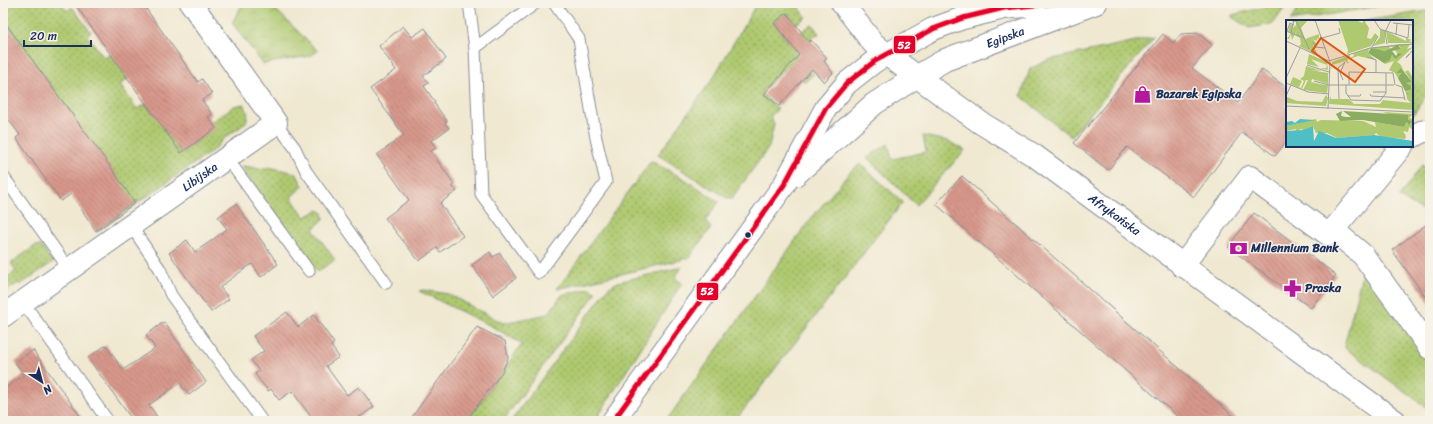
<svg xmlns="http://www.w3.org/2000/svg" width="1433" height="424" viewBox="0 0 1433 424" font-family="Sriracha,sans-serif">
<defs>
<pattern id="grass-dots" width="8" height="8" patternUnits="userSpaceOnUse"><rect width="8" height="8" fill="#aec96f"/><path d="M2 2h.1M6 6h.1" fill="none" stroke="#8da45e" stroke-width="1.8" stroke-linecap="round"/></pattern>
<pattern id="park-crowns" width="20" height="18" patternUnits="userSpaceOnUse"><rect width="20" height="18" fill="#aec96f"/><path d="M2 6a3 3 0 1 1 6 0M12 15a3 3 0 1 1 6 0" fill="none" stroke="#8da45e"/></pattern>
<pattern id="building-back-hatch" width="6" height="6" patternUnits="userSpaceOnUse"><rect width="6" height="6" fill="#d8988b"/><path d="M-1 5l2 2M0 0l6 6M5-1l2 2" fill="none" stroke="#ae7c75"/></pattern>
</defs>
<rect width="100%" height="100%" fill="#f7f3e8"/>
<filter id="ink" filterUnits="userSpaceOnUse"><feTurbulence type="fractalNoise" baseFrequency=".025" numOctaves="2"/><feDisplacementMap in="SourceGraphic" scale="8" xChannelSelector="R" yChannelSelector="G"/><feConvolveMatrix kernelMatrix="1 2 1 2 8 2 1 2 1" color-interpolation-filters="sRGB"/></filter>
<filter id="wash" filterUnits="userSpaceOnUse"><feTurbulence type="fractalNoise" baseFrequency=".012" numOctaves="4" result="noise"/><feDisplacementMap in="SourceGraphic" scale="16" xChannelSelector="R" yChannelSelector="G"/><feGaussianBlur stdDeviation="0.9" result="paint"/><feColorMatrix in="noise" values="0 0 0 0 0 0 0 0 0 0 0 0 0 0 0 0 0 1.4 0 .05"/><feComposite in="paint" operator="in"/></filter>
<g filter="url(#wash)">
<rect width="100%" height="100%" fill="#f0e8d0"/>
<!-- grass -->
<g fill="url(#grass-dots)" stroke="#647c66">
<path d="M 3,3 L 61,3 L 67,11 L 72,7 L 91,32 L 87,35 L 104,58 L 111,54 L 138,71 L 120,85 L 137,109 L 146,104 L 152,113 L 173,121 L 163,129 L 181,153 L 215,128 L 211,122 L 234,106 L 244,104 C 255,125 239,126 226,137 C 221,141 217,147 212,151 L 96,232 L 139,200 L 134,202 L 39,69 L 12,51 L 21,43 L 4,19 L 6,17 L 3,13 Z"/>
<path d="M 757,3 L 796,3 L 806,17 L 796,24 L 787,13 L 774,23 L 788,42 L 812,24 L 819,34 L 810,38 L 811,40 L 796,54 L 814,74 L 805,82 L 787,65 L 761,93 L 778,109 L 770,117 L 774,124 L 769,147 L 732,198 L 727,198 L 658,155 L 713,78 Z"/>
<path d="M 1282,3 L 1288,3 L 1273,24 L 1249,28 L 1232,17 L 1232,15 Z"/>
<path d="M 1302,3 L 1399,3 L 1290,21 Z"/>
<path d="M 1427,11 L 1430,39 L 1430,90 L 1412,116 L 1412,21 L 1365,21 Z"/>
<path d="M 1154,37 L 1071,137 L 1021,96 L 1030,69 L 1048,60 Z"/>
<path d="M 923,136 L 948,141 L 965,150 L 916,205 L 867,158 L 888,144 L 892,159 L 926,152 Z"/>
<path d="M 651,161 L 688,181 L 719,202 L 705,221 L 711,228 L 689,258 L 557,289 Z"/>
<path d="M 860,164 L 903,202 L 735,421 L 666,421 L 809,221 L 851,171 Z"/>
<path d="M 1422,165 L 1430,170 L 1430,215 L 1399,197 Z"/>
<path d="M 242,166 L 265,169 L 268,167 L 296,173 L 303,186 L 291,197 L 305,217 L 319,210 L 323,213 L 324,219 L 313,229 L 335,260 L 317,272 L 241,167 Z"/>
<path d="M 35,246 L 41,246 L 53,262 L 20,285 L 18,283 L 3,294 L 3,280 L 16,271 L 11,263 Z"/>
<path d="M 1364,266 L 1430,358 L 1430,410 L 1344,347 Z"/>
<path d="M 682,267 L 675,278 L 682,283 L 595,421 L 511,421 L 608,288 L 618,282 Z"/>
<path d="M 591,288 L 596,293 L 503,421 L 467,421 L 522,344 L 493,327 L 419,291 L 423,290 L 448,294 L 503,323 L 548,314 L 562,295 Z"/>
</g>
<!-- park -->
<path fill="url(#park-crowns)" stroke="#647c66" d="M 243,3 L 269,3 L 318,51 L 310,56 L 263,64 L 232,23 Z"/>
<g id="blocks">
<!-- building -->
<g fill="url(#building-back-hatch)">
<path d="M 74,3 L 142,3 L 198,82 L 202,79 L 212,94 L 202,100 L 212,114 L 208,117 L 216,128 L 181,153 Z"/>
<path d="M 787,13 L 809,42 L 811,40 L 827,58 L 824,61 L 833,73 L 824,82 L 812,69 L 779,106 L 764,94 L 799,55 L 774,23 Z"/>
<path d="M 3,20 L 110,166 L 135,203 L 96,231 L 71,194 L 61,201 L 16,138 L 20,135 L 3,112 Z"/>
<path d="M 403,26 L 412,37 L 425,28 L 446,59 L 423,76 L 429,83 L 424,86 L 435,102 L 434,103 L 447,121 L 445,123 L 449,128 L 431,141 L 436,148 L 431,151 L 454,184 L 452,186 L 457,191 L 440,203 L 463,236 L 440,252 L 437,248 L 419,261 L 385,218 L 409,200 L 377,155 L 404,135 L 370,89 L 396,70 L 379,46 Z"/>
<path d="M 1198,33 L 1212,45 L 1192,68 L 1238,103 L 1262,70 L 1287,88 L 1287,141 L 1275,156 L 1242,132 L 1194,197 L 1127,147 L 1108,170 L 1074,143 L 1163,34 L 1173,43 L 1181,34 Z"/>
<path d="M 962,176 L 1239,421 L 1183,421 L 936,204 Z"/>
<path d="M 236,204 L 278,264 L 261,277 L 252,264 L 236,275 L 220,287 L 229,299 L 211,312 L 169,253 L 187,240 L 195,252 L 211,241 L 227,229 L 218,217 Z"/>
<path d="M 1254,213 L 1336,275 L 1311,308 L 1228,247 Z"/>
<path d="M 1430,222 L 1430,303 L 1392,250 Z"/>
<path d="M 490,252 L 493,257 L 500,253 L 516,278 L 493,296 L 472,265 Z"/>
<path d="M 287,312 L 298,327 L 314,315 L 334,343 L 331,346 L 339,357 L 326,366 L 347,395 L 359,387 L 374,407 L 354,421 L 314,421 L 292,391 L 279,400 L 271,389 L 268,391 L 255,374 L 259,371 L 251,360 L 264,351 L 253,336 Z"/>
<path d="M 164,322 L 206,382 L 189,395 L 180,383 L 149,405 L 160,421 L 133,421 L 88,358 L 106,345 L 123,370 L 155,348 L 146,335 Z"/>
<path d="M 477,327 L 505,341 L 508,358 L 502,372 L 466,421 L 409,421 Z"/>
<path d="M 33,350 L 58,385 L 84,421 L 3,421 L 3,390 L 24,375 L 15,362 Z"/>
</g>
</g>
</g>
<g filter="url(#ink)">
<use href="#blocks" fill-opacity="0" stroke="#868c97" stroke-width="1"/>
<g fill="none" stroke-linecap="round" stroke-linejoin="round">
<defs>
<g id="lane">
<path d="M 469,3 L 475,48 L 481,194 L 539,273 L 606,182 L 596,138 L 579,39 L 554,3"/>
<path d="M 475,48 L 536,3"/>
<path d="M 276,123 L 295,148 L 306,171 L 386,283"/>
<path d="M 227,158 L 309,271"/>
<path d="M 3,176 L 69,269"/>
<path d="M 131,226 L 160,269 L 171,295 L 262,421"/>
<path d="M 23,302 L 108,421"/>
</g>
<g id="street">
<path id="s1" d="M 842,3 L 873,43 L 886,54 L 981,123 L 1035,156 L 1395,421"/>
<path d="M 1412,137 L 1421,132 L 1430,130"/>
<path d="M 1333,230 L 1363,255 L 1430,348"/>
<path d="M 1182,266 L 1250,177 L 1329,235 L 1402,146"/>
<path id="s2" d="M 3,316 L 276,123 L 191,3"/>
</g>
<g id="secondary">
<path id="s3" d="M 795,175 L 874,104 L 916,77 L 945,60 L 1096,3"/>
<path d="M 613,421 L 784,185 L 826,108 L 847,83 L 875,61 L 933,29 L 963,18 L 1004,8 L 1057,3"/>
</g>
</defs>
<!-- lane casing -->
<use href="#lane" stroke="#868c97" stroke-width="13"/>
<!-- street casing -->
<use href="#street" stroke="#868c97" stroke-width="24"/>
<!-- secondary casing -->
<use href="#secondary" stroke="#868c97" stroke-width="24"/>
<!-- lane -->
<use href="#lane" stroke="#fff" stroke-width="11"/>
<!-- street -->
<use href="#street" stroke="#fff" stroke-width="22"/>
<!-- secondary -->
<use href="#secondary" stroke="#fff" stroke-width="22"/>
<defs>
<path id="bus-1" d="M 613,421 L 784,185 L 826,108 L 847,83 L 875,61 L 933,29 L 963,18 L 1004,8 L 1057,3"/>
</defs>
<!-- bus-1 casing -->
<use href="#bus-1" stroke="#f7f3e8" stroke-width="8"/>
<!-- bus-1 -->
<use href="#bus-1" stroke="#e4002b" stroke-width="5"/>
</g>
</g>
<!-- icons -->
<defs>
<symbol id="shop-bare" viewBox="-9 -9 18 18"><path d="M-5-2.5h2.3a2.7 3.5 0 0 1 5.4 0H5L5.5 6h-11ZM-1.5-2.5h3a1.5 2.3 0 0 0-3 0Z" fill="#b5179e" stroke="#f7f3e8" stroke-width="2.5" paint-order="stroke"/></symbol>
<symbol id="bank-bare" viewBox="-9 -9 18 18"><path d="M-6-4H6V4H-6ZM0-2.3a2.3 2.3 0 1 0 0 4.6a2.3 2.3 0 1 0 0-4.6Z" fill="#b5179e" stroke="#f7f3e8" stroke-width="2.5" paint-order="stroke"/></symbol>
<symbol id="pharmacy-bare" viewBox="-9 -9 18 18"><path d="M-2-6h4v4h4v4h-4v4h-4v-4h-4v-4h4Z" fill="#b5179e" stroke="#f7f3e8" stroke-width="2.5" paint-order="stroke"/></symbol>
</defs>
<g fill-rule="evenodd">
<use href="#shop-bare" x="1130" y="82" width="25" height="25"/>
<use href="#bank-bare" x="1226" y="236" width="25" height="25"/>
<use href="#pharmacy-bare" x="1280" y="276" width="25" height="25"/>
</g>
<!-- markers -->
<circle fill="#1b2f5e" stroke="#f7f3e8" stroke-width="1.5" cx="748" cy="235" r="3.5"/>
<g text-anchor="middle" stroke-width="3" stroke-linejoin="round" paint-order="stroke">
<!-- street labels -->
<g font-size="12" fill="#1b2f5e" stroke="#f7f3e8">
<text dy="4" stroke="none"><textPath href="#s3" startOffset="254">Egipska</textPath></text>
<text dy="4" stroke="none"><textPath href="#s2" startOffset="241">Libijska</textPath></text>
<text dy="4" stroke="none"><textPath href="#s1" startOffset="347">Afrykańska</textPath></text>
</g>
<!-- poi labels -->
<g font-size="12" font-weight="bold" fill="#1b2f5e" stroke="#f7f3e8" text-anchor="start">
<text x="1156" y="98">Bazarek Egipska</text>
<text x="1251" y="252">Millennium Bank</text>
<text x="1305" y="292">Praska</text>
</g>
</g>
<!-- overview -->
<g transform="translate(1286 20)">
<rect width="127" height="127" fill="#f0e8d0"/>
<path d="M 12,0 L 22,0 L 15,8 L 19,19 L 33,14 L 33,20 L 32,18 L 30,21 L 27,19 L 31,25 L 27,25 L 32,35 L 13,26 L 15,24 L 14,18 L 9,15 L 11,10 L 6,20 L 5,14 L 3,19 L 1,19 L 5,13 L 2,12 L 4,4 L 7,5 L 6,10 L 9,5 L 10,7 L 10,2 L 5,2 ZM 52,0 L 70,0 L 76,3 L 78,0 L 81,0 L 79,2 L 83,8 L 81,18 L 85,19 L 89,13 L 92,16 L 85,26 L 61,34 L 62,30 ZM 94,10 L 99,10 L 99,23 L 87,26 L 94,17 ZM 100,11 L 120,21 L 120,18 L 126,20 L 123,21 L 127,23 L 102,23 ZM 113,24 L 124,24 L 121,29 L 127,27 L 111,42 L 114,44 L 119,52 L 122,50 L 127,58 L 127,90 L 43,84 L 44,76 L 45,79 L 63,79 L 68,84 L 94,84 L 97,80 L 125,83 L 121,79 L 120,72 L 124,75 L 120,70 L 126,67 L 120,63 L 126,62 L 120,53 L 118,51 L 116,48 L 110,53 L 115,52 L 112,59 L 117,67 L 109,53 L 103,50 L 108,41 L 99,44 L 95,41 L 104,40 L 106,35 L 109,39 L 112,34 L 109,30 L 115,29 L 113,25 L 110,27 L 103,26 L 104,29 L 100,31 L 83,29 L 82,33 L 90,40 L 72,36 L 61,40 L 63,44 L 59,41 L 46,45 L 45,50 L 46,42 L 64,35 L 64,38 L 68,36 L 67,34 L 81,29 ZM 23,34 L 41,42 L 42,50 L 34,48 L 40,48 L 41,45 L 25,39 L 33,47 L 21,44 ZM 20,46 L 36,51 L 24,50 L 42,53 L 42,64 L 26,59 L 25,62 L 36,64 L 22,63 L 42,65 L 41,73 L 17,70 L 22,60 L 20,60 L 16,69 L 4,64 L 7,57 L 16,61 L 13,67 L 15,68 L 18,61 L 14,59 L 18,56 ZM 40,75 L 42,78 L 40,86 L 0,83 L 1,77 L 11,81 L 36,82 ZM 97,92 L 127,94 L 123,98 L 127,99 L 127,110 L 123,107 L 122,112 L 117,111 L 120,116 L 119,119 L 95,117 L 90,113 L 88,115 L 51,118 L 41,113 L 30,113 L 27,106 L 18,110 L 14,109 L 12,113 L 8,113 L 10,109 L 0,111 L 0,106 L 30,99 L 31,102 L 35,100 L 77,101 L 90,107 L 89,102 L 118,107 L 122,101 L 123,104 L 125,102 Z" fill="#aec96f"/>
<path d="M 112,25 L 115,29 L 106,31 L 110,36 L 112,33 L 116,34 L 109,39 L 106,35 L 104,40 L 98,43 L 82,33 L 85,28 L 99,31 ZM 115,48 L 126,62 L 120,63 L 125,66 L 125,69 L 120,71 L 124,75 L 121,74 L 112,58 L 115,53 L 110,53 ZM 56,91 L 55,96 L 60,97 L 65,97 L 57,91 L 122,95 L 122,100 L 126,101 L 123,105 L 121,102 L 118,107 L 77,100 L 54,101 L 50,94 Z" fill="#8aad62"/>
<path d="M 14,99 L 29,100 L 0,106 L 0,102 L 6,101 L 9,103 ZM 27,106 L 28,121 L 33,111 L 50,118 L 88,115 L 121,120 L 127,121 L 127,127 L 0,127 L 0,111 L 17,110 Z" fill="#4fbec5"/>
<path fill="none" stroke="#9b9ea2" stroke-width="1" d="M 10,0 L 23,29M 29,0 L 44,42 L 42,89M 88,0 L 94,9 L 122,18 L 123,5M 107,3 L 127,5M 0,11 L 18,18M 1,11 L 4,3 L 8,5M 5,13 L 8,0M 110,15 L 111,3M 36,18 L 54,13 L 53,8M 0,21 L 43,41M 27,22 L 29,27 L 39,28M 101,24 L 99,12 L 105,0M 86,27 L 92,16M 123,34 L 120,38 L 127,30M 81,37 L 90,40 L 90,53M 43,41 L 84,28 L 127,24M 21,45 L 43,52M 0,58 L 14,28M 28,61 L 43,65 L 108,65M 0,63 L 22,72 L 43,74M 60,65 L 60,73 L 65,80 L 94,81 L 100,73 L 100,53M 63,65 L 63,52 L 107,53 L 109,65M 110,65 L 116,67 L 119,80M 87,72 L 100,72M 84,74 L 85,76 L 119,78M 0,76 L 5,65M 62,76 L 74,76 L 75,74M 53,79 L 52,48 L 59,42 L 54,53 L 57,60M 0,86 L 127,92"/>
<path fill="#de5710" fill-opacity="0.15" stroke="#de5710" stroke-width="2" d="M 35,18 L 79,49 L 69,62 L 26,31 Z"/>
<rect width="127" height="127" fill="none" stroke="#1b2f5e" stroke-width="2"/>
</g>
<g stroke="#f7f3e8" stroke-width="1.5">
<rect x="893" y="35" width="23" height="19" rx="4" fill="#e4002b"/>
<rect x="696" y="282" width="23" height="19" rx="4" fill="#e4002b"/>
</g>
<g font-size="11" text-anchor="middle" font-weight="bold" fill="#fff">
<text x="904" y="49">52</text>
<text x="707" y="295">52</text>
</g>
<!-- margin -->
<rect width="1433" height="424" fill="none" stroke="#f7f3e8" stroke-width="16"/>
<!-- north arrow -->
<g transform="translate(42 382) rotate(144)" stroke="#f7f3e8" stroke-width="3" paint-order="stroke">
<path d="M0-3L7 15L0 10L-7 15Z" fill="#1b2f5e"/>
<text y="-6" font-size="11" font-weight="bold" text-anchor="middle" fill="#1b2f5e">N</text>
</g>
<!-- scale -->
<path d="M24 40v6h67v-6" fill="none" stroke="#1b2f5e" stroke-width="2"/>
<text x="30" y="40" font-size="12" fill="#1b2f5e" stroke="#f7f3e8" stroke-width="3" paint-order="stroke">20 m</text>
</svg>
